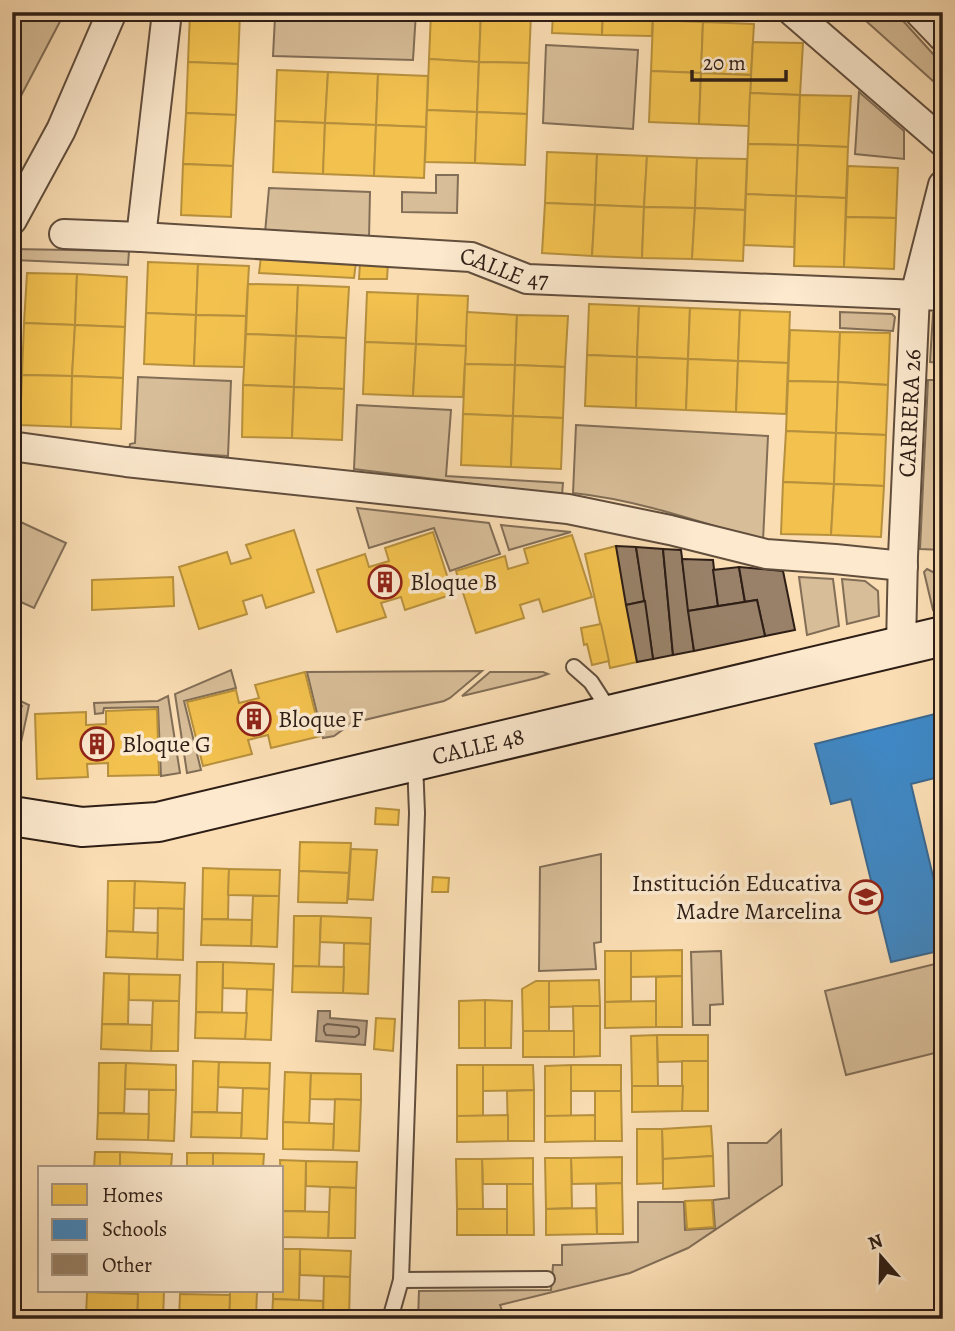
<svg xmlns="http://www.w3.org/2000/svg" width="955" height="1331" viewBox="0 0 955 1331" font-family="Alegreya,serif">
<rect width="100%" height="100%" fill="#faddb3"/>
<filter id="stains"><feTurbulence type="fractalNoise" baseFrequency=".00286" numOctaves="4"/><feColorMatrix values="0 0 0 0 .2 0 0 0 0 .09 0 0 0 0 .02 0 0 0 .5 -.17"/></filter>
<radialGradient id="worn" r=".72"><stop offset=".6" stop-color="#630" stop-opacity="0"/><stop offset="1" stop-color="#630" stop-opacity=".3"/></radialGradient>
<!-- green -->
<g fill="#d7bd98" stroke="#826e57" stroke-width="2">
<path d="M 12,12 L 65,12 L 12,113 Z"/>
<path d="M 327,12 L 416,12 L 413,60 L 273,56 L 275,17 L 325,21 Z"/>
<path d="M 856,12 L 894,12 L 905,23 L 943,65 L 943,90 Z"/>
<path d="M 546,45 L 638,50 L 633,129 L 543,123 Z"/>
<path d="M 859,92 L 904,131 L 904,159 L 855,154 Z"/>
<path d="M 436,175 L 458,175 L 457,213 L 402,212 L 402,192 L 436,193 Z"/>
<path d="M 269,188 L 370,192 L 369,239 L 265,233 Z"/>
<path d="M 12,249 L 129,251 L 128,265 L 14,260 L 12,267 Z"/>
<path d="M 840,312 L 892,314 L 895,317 L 893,331 L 840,328 Z"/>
<path d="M 933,313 L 943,313 L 943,363 L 930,362 Z"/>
<path d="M 138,377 L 231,381 L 228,456 L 129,450 L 130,444 L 135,443 Z"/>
<path d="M 928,380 L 943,380 L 943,550 L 920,549 Z"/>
<path d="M 357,405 L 451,410 L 446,476 L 563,483 L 562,495 L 354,469 Z"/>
<path d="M 576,425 L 768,436 L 763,541 C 700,522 639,500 573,493 Z"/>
<path d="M 357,508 L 489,523 L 500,554 L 450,571 L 434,528 L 369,548 Z"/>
<path d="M 12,518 L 66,543 L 34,608 L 12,598 Z"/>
<path d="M 501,525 L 571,532 L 509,550 Z"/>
<path d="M 927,569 L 943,577 L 943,607 L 933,610 L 924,572 Z"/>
<path d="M 799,577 L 833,579 L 839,626 L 807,635 Z"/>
<path d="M 842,579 L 865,581 L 878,591 L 879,616 L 847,624 Z"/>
<path d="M 231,670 L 236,688 L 184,701 L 201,770 L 187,773 L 175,694 Z"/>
<path d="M 482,671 L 450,698 L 444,701 L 352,723 L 334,736 L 323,738 L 307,672 Z"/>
<path d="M 490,672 L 543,672 L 548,674 L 537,678 L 462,696 Z"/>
<path d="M 168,696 L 180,773 L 161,776 L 158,707 L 104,708 L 103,713 L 95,714 L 94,703 L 158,701 Z"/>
<path d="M 12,697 L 29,705 L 14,775 L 12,775 L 12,729 L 22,706 L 12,701 Z"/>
<path d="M 601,854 L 601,942 L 594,943 L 596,969 L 539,971 L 540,867 Z"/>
<path d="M 721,951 L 723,1004 L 710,1005 L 710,1025 L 693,1025 L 691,952 Z"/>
<path d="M 943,962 L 943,1051 L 846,1075 L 825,991 Z"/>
<path d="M 781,1130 L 782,1185 L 688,1248 L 630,1273 L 500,1305 L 505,1319 L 418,1319 L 419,1291 L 551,1290 L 553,1265 L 562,1265 L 562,1245 L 638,1242 L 638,1202 L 684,1202 L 685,1230 L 715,1228 L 713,1200 L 729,1198 L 728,1143 L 767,1143 Z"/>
</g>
<!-- water -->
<path fill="#b59c7e" stroke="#7f6a54" stroke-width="2" d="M 318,1011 L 330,1011 L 330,1018 L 367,1021 L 365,1045 L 316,1041 Z"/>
<!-- homes -->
<g fill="#f2c14e" stroke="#b7903d" stroke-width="2">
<path d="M 190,12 L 240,13 L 238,64 L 188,62 Z"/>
<path d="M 431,12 L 481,12 L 479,62 L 429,59 Z"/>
<path d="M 481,12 L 531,13 L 529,63 L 479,62 Z"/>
<path d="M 553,12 L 603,12 L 602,35 L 552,33 Z"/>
<path d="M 603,12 L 653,12 L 652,36 L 602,35 Z"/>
<path d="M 653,12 L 703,12 L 703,22 L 653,20 Z"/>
<path d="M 653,20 L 703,22 L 701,73 L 651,71 Z"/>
<path d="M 703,22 L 754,24 L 751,75 L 701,73 Z"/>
<path d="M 753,42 L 803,43 L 800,95 L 750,93 Z"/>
<path d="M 429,59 L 479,62 L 477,112 L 427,110 Z"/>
<path d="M 188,62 L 238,64 L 236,115 L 186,113 Z"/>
<path d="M 479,62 L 529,63 L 527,114 L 477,112 Z"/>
<path d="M 277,70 L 328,72 L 325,123 L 275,121 Z"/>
<path d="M 651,71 L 701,73 L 699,124 L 649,122 Z"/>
<path d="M 328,72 L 378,74 L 376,125 L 325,123 Z"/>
<path d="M 701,73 L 751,75 L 749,126 L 699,124 Z"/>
<path d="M 378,74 L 428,76 L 426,127 L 376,125 Z"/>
<path d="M 750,93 L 800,95 L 798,145 L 748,144 Z"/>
<path d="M 800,95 L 851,96 L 848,147 L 798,145 Z"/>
<path d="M 427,110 L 477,112 L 475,163 L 425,162 Z"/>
<path d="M 477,112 L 527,114 L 525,165 L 475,163 Z"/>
<path d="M 186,113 L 236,115 L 233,166 L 183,164 Z"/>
<path d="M 275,121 L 325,123 L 323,174 L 273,172 Z"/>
<path d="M 325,123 L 376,125 L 374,176 L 323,174 Z"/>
<path d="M 376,125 L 426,127 L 424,178 L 374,176 Z"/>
<path d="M 748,144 L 798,145 L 796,196 L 746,194 Z"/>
<path d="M 798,145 L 848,147 L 846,198 L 796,196 Z"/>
<path d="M 547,152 L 597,154 L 595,205 L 545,203 Z"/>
<path d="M 597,154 L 647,156 L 644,207 L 595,205 Z"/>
<path d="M 647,156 L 697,158 L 695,208 L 644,207 Z"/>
<path d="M 697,158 L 747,159 L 745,210 L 695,208 Z"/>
<path d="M 183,164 L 233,166 L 231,217 L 181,215 Z"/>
<path d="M 848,166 L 898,168 L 896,218 L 846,217 Z"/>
<path d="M 746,194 L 796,196 L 794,247 L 744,245 Z"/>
<path d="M 796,196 L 846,198 L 844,267 L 794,266 Z"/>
<path d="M 545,203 L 595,205 L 592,256 L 542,253 Z"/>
<path d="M 595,205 L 644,207 L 642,258 L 592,256 Z"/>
<path d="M 644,207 L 695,208 L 692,259 L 642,258 Z"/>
<path d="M 695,208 L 745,210 L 743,261 L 692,259 Z"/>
<path d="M 846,217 L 896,218 L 894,269 L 844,267 Z"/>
<path d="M 261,257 L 356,262 L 354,278 L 259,273 Z"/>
<path d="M 148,262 L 198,264 L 196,315 L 146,313 Z"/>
<path d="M 360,262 L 388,263 L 387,279 L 359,279 Z"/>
<path d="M 198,264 L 249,266 L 246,316 L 196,315 Z"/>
<path d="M 27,273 L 77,274 L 75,325 L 24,323 Z"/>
<path d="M 77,274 L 127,277 L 125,327 L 75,325 Z"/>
<path d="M 248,284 L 298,285 L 296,336 L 246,334 Z"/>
<path d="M 298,285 L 349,287 L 346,338 L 296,336 Z"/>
<path d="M 367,292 L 418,294 L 416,344 L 365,342 Z"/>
<path d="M 418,294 L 468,296 L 466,346 L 416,344 Z"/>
<path d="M 589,304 L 639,306 L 637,357 L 587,355 Z"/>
<path d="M 639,306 L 690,308 L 688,359 L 637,357 Z"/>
<path d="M 690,308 L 740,310 L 738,361 L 688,359 Z"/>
<path d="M 740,310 L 790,312 L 788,363 L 738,361 Z"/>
<path d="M 467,312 L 517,315 L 515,365 L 465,364 Z"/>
<path d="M 146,313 L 196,315 L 194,366 L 144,364 Z"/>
<path d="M 196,315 L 246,316 L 244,367 L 194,366 Z"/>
<path d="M 517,315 L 568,316 L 565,367 L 515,365 Z"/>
<path d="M 24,323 L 75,325 L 72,376 L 22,375 Z"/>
<path d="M 75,325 L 125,327 L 123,378 L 72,376 Z"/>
<path d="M 790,330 L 840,332 L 838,382 L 788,381 Z"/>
<path d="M 840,332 L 890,333 L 888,385 L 838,382 Z"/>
<path d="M 246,334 L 296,336 L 294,387 L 243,385 Z"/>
<path d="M 296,336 L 346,338 L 344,389 L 294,387 Z"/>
<path d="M 365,342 L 416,344 L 413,396 L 363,394 Z"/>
<path d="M 416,344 L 466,346 L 463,397 L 413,396 Z"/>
<path d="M 587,355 L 637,357 L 636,408 L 585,406 Z"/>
<path d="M 637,357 L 688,359 L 686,410 L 636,408 Z"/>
<path d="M 688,359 L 738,361 L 736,412 L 686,410 Z"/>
<path d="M 738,361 L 788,363 L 786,414 L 736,412 Z"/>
<path d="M 465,364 L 515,365 L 513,416 L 463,414 Z"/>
<path d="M 515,365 L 565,367 L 563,418 L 513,416 Z"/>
<path d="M 22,375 L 72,376 L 71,427 L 20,425 Z"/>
<path d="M 72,376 L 123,378 L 121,429 L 71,427 Z"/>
<path d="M 788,381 L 838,382 L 836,433 L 786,431 Z"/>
<path d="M 838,382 L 888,385 L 886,435 L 836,433 Z"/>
<path d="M 243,385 L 294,387 L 292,438 L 242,437 Z"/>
<path d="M 294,387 L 344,389 L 342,440 L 292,438 Z"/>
<path d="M 463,414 L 513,416 L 511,467 L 461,465 Z"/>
<path d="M 513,416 L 563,418 L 561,469 L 511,467 Z"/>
<path d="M 786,431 L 836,433 L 834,484 L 783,482 Z"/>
<path d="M 836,433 L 886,435 L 884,486 L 834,484 Z"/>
<path d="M 783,482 L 834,484 L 831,535 L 781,534 Z"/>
<path d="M 834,484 L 884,486 L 881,537 L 831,535 Z"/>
<path d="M 294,530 L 314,592 L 266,608 L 262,595 L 243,601 L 247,614 L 199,629 L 179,567 L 227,552 L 231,564 L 251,558 L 246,545 Z"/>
<path d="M 433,532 L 453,594 L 405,610 L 401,597 L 381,603 L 386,617 L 337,632 L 317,570 L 365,554 L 369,567 L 389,561 L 385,548 Z"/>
<path d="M 572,535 L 592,597 L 543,612 L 539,599 L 520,605 L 524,618 L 476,633 L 456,571 L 505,556 L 508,569 L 528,563 L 524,549 Z"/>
<path d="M 616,546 L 637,662 L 610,668 L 585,554 Z"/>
<path d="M 173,577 L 174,606 L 92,610 L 92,580 Z"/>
<path d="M 601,624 L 609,661 L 592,665 L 587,644 L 584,645 L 581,628 Z"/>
<path d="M 305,672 L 321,736 L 271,748 L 268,735 L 248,740 L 252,754 L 203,766 L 187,702 L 236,690 L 239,703 L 259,698 L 255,685 Z"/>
<path d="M 157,709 L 159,775 L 108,776 L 108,763 L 87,764 L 88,777 L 37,779 L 35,714 L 86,712 L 86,725 L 106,724 L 106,711 Z"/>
<path d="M 376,808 L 399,810 L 398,825 L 375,824 Z"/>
<path d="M 300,842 L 351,843 L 349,873 L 299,871 Z"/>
<path d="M 351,849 L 377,850 L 373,900 L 348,899 Z"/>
<path d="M 203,868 L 229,869 L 228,919 L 202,919 Z"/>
<path d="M 229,869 L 280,870 L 279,896 L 228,895 Z"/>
<path d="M 299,871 L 349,873 L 347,903 L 298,902 Z"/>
<path d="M 433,877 L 449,878 L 448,892 L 432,892 Z"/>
<path d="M 108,881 L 135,881 L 133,932 L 107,931 Z"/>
<path d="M 135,881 L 185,883 L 184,909 L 134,908 Z"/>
<path d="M 253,896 L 279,896 L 277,947 L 251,946 Z"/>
<path d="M 158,908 L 184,909 L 183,960 L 157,959 Z"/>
<path d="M 294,916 L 321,916 L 319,967 L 293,966 Z"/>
<path d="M 321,916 L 371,918 L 370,944 L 320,942 Z"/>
<path d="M 202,919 L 252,920 L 251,946 L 201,945 Z"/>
<path d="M 107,931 L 158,933 L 157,959 L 106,957 Z"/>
<path d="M 344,943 L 370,944 L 368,994 L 343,993 Z"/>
<path d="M 682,950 L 682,976 L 631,977 L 631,951 Z"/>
<path d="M 605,951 L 631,951 L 631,1001 L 605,1002 Z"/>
<path d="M 197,962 L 223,962 L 222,1013 L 196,1012 Z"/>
<path d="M 223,962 L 274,964 L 273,990 L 223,988 Z"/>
<path d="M 293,966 L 344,967 L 343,993 L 292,992 Z"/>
<path d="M 104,973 L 129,974 L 128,1024 L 102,1024 Z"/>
<path d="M 129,974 L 180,975 L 179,1001 L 129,1000 Z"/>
<path d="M 682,976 L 682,1027 L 656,1027 L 656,977 Z"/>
<path d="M 599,980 L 600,1006 L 549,1007 L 549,981 Z"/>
<path d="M 536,981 L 549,981 L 549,1031 L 523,1031 L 522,989 Z"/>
<path d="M 247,989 L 273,990 L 271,1040 L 245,1039 Z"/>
<path d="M 485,1000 L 512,1001 L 511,1048 L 485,1048 Z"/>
<path d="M 485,1000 L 485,1048 L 459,1048 L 459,1001 Z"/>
<path d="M 153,1001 L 179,1001 L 178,1051 L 151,1051 Z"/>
<path d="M 656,1001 L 656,1027 L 605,1028 L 605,1002 Z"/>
<path d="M 573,1006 L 600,1006 L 600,1056 L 574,1057 Z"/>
<path d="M 196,1012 L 247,1013 L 245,1039 L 195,1038 Z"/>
<path d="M 376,1018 L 395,1019 L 393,1051 L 374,1049 Z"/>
<path d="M 102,1024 L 152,1025 L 151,1051 L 101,1049 Z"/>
<rect x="523" y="1031" width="51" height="26"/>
<path d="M 657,1035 L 658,1086 L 632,1086 L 631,1036 Z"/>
<path d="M 657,1035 L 708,1035 L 708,1061 L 658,1062 Z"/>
<path d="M 193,1061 L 219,1062 L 217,1112 L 192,1112 Z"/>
<rect x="682" y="1061" width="26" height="50"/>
<path d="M 219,1062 L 270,1063 L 269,1089 L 218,1087 Z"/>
<path d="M 99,1063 L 126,1063 L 124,1113 L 98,1113 Z"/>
<path d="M 126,1063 L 176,1065 L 176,1090 L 125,1089 Z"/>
<rect x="457" y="1065" width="26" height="51"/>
<path d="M 483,1065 L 533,1065 L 534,1090 L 483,1091 Z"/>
<path d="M 571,1065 L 571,1116 L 545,1116 L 545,1066 Z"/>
<rect x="571" y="1065" width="50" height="26"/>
<path d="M 285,1072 L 311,1073 L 309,1124 L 283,1122 Z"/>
<path d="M 311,1073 L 361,1074 L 361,1100 L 310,1099 Z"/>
<path d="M 632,1086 L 683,1086 L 682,1111 L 632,1112 Z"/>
<path d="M 243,1088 L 269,1089 L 267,1139 L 241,1138 Z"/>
<path d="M 149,1090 L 176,1090 L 174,1141 L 148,1140 Z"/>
<path d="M 534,1090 L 534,1141 L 508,1141 L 507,1091 Z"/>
<path d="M 595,1091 L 621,1091 L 622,1141 L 595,1141 Z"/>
<path d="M 335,1099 L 361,1100 L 359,1151 L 333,1150 Z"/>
<path d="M 192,1112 L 242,1113 L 241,1138 L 191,1137 Z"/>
<path d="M 98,1113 L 149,1114 L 148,1140 L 97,1139 Z"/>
<path d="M 508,1115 L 508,1141 L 457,1142 L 457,1116 Z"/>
<path d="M 595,1115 L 595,1141 L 545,1142 L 545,1116 Z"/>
<path d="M 283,1122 L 334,1124 L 333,1150 L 283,1149 Z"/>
<path d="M 711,1126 L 713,1156 L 663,1159 L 662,1129 Z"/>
<path d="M 637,1129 L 662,1129 L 663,1183 L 637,1184 Z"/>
<path d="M 95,1152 L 120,1152 L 120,1168 L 94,1168 Z"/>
<path d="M 120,1152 L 172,1154 L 171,1168 L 120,1168 Z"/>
<rect x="187" y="1153" width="26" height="15"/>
<path d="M 213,1153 L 264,1154 L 263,1168 L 213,1168 Z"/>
<path d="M 713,1156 L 714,1186 L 663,1189 L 663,1159 Z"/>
<path d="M 622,1157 L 622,1183 L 572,1184 L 571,1158 Z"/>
<path d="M 533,1158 L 533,1184 L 483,1184 L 482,1159 Z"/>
<path d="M 545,1158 L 571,1158 L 572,1208 L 546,1209 Z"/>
<path d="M 456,1159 L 482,1159 L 483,1209 L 457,1209 Z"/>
<path d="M 280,1160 L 306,1161 L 305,1211 L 282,1211 Z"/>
<path d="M 306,1161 L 357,1162 L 356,1188 L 306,1186 Z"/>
<path d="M 622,1183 L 623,1234 L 597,1234 L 596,1184 Z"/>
<path d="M 507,1184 L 533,1184 L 534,1235 L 507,1235 Z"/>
<path d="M 330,1187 L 356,1188 L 355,1238 L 328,1238 Z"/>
<path d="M 712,1200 L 714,1227 L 687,1229 L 685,1201 Z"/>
<path d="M 596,1208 L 597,1234 L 546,1235 L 546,1209 Z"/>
<rect x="457" y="1209" width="50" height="26"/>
<path d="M 282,1211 L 329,1212 L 328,1238 L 282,1237 Z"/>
<path d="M 282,1249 L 300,1249 L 299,1300 L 273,1299 L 273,1291 L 282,1291 Z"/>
<path d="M 300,1249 L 351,1251 L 350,1277 L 300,1275 Z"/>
<path d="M 324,1276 L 350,1277 L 349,1319 L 323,1319 Z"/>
<path d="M 138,1291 L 164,1291 L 163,1319 L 137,1319 Z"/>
<path d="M 230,1291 L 257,1291 L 256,1319 L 229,1319 Z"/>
<path d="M 87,1292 L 138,1294 L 137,1319 L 86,1318 Z"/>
<path d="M 180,1294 L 230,1295 L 229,1319 L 179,1319 Z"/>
<path d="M 273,1299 L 323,1301 L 323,1319 L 272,1319 Z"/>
</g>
<!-- schools -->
<path fill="#3f88c5" stroke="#3a6890" stroke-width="2" d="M 943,712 L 943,776 L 911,784 L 936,889 L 943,887 L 943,950 L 891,962 L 851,799 L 831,804 L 815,744 Z"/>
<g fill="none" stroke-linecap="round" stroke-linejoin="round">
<!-- shore -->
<path stroke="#725d4a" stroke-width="2" d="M 327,1024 L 357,1027 L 359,1029 L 359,1034 L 355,1037 L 326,1035 L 324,1031 L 324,1026 Z"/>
</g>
<!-- building -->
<g fill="#988168" stroke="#2e1e16" stroke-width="2">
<path d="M 616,546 L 636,547 L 645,601 L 626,605 Z"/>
<path d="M 636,547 L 663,549 L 673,655 L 653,659 Z"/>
<path d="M 663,549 L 681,550 L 694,651 L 673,655 Z"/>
<path d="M 682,559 L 713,560 L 718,606 L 688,611 Z"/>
<path d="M 739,567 L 745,602 L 718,606 L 713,570 Z"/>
<path d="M 739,567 L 783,571 L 795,630 L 765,636 L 757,600 L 745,602 Z"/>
<path d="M 757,600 L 765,636 L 694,651 L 688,611 Z"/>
<path d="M 645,601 L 653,659 L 637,662 L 626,605 Z"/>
</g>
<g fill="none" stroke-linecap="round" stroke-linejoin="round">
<defs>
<g id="lane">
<path d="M 574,667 L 591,682 L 611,713"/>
<path d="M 401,1280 L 547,1279"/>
<path d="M 390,1319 L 401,1280 L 417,813 L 415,762"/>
</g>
<g id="street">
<path d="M 793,12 L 943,142"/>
<path d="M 919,12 L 943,37"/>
<path d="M 12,220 L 61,130 L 112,12"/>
<path id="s1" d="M 64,234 L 141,237 L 471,257 L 527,279 L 943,296"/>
<path d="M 141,237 L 167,12"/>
<path d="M 18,447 L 126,462 L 568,509 L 670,530 L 766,554 L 835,559 L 903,566"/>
<path id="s2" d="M 901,646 L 903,556 L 915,295 L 943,185"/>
</g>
<g id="secondary">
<path id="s3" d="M 12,816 L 82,827 L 158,822 L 943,636"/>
</g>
</defs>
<!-- lane casing -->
<use href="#lane" stroke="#614e3d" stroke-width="18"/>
<!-- street casing -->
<use href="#street" stroke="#614e3d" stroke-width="32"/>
<!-- secondary casing -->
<use href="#secondary" stroke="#2e1e16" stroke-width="42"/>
<!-- lane -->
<use href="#lane" stroke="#fce9ce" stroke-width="14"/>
<!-- street -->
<use href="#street" stroke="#fce9ce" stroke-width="28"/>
<!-- secondary -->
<use href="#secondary" stroke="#fce9ce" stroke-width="38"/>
</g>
<!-- icons -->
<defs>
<symbol id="building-ring" viewBox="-11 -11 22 22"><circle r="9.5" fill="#fce9ce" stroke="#8f2418" stroke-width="1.5"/><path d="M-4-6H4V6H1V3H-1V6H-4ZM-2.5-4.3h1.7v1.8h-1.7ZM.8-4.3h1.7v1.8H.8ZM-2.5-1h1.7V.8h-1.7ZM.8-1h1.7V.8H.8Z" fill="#8f2418"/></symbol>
<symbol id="university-ring" viewBox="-11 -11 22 22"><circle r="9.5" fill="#fce9ce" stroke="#8f2418" stroke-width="1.5"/><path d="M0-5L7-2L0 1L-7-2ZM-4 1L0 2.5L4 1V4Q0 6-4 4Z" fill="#8f2418"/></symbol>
</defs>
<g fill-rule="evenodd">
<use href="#building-ring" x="366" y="563" width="38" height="38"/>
<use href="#building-ring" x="235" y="700" width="38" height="38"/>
<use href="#building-ring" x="78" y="725" width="38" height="38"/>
<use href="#university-ring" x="847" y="878" width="38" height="38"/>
</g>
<g text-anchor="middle" stroke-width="7" stroke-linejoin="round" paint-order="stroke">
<!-- street labels -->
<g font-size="24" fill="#2e1e16" stroke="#fce9ce">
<text dy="8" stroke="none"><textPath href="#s1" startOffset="443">CALLE 47</textPath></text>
<text dy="8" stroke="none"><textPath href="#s2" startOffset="233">CARRERA 26</textPath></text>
<text dy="8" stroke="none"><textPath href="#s3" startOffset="476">CALLE 48</textPath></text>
</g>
<!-- poi labels -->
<g font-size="24" fill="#2e1e16" stroke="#fce9ce" text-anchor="start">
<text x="410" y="590">Bloque B</text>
<text x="278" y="727">Bloque F</text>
<text x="122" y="752">Bloque G</text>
<text x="842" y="891" text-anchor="end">Institución Educativa<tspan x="842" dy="28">Madre Marcelina</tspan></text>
</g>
</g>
<!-- margin -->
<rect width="955" height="1331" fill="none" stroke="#faddb3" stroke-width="42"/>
<rect x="14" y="14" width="927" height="1303" fill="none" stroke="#2e1e16" stroke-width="3.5"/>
<rect x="21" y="21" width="913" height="1289" fill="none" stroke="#2e1e16" stroke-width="2"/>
<!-- legend -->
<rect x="38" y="1166" width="245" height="126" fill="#fce9ce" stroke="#aa9884" stroke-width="2"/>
<rect x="52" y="1184" width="35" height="21" fill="#f2c14e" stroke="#aa9884" stroke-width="2"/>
<text x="102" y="1202" font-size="21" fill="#2e1e16">Homes</text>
<rect x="52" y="1219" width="35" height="21" fill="#3f88c5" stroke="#aa9884" stroke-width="2"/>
<text x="102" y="1236" font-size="21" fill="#2e1e16">Schools</text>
<rect x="52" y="1254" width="35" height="21" fill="#988168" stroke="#aa9884" stroke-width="2"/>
<text x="102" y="1272" font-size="21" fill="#2e1e16">Other</text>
<!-- north arrow -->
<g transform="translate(881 1257) rotate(340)" stroke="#fce9ce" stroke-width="5" paint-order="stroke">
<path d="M0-5L12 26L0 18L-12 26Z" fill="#2e1e16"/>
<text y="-10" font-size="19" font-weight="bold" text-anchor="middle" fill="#2e1e16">N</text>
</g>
<!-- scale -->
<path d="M692 70v10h94v-10" fill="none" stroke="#2e1e16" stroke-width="3.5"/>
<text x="703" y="70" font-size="21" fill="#2e1e16" stroke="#fce9ce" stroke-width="5" paint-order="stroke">20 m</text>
<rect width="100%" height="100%" filter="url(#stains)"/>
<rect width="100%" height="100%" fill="url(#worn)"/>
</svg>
